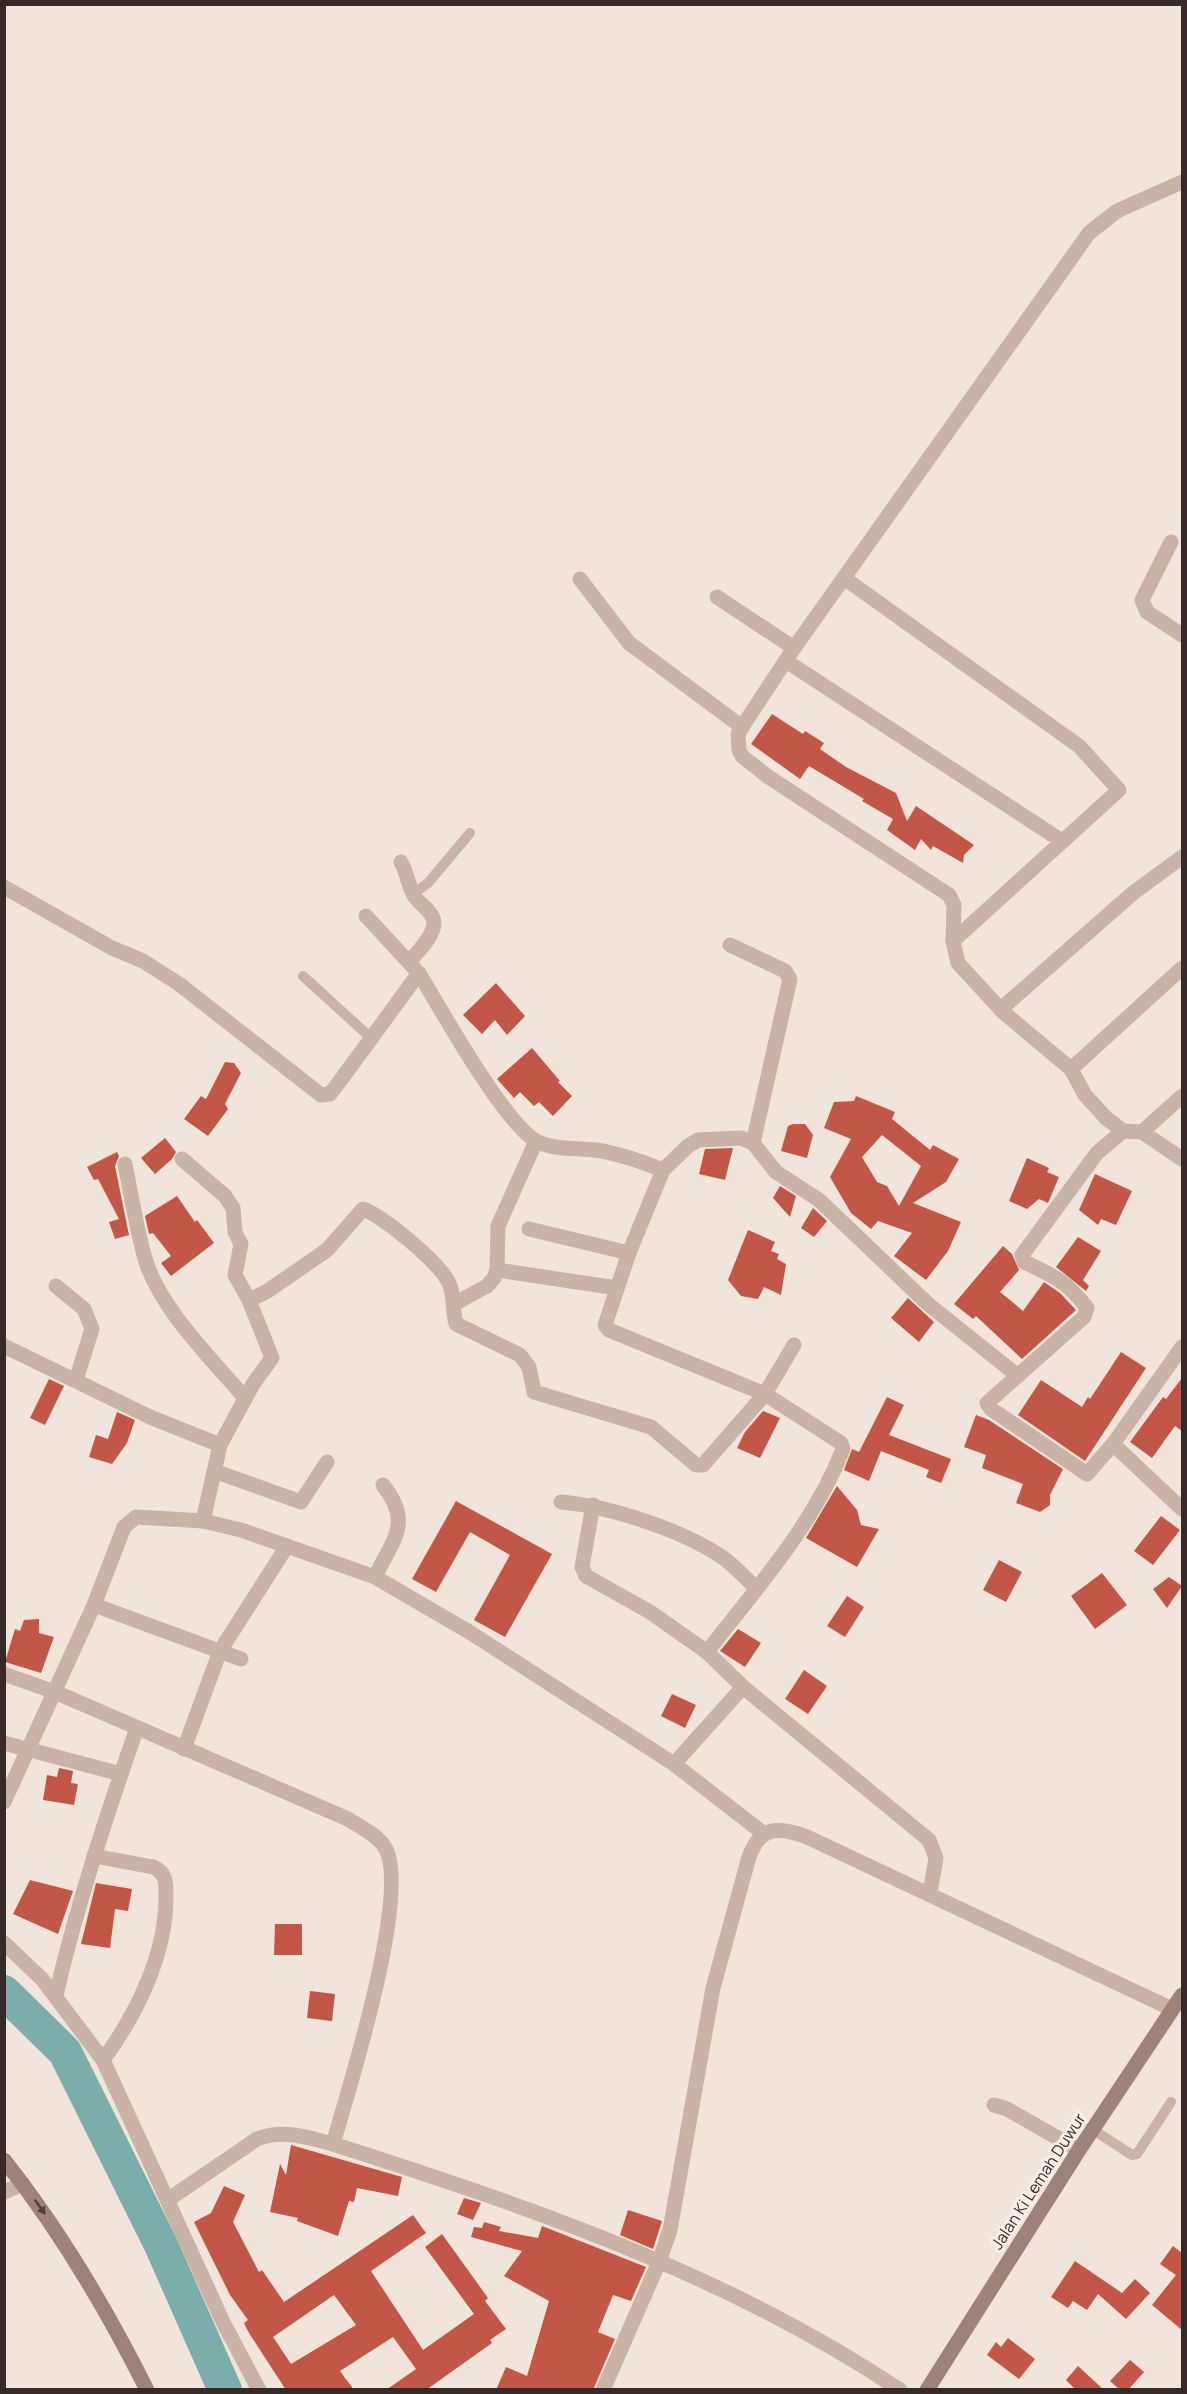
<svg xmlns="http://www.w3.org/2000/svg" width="1187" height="2394" viewBox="0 0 1187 2394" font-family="Manrope,sans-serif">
<rect width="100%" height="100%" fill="#f1e4db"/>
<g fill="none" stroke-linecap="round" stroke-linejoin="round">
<!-- river -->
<path stroke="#7baeaa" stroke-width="34" d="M 4,1992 L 65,2052 L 161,2245 L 225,2390"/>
</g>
<!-- building -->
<g fill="#c35747" fill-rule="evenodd">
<path d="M 772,714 L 803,734 L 805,731 L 824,743 L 820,749 L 846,767 L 896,793 L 907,821 L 916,806 L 974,845 L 964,855 L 963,863 L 933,846 L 931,850 L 921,839 L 915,850 L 887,830 L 893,819 L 862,801 L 864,799 L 809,766 L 800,779 L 751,744 Z"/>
<path d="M 496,983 L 525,1016 L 507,1035 L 495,1020 L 482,1034 L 463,1015 Z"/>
<path d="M 532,1048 L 560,1081 L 558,1082 L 572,1096 L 553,1116 L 539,1102 L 534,1106 L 520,1092 L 514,1098 L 497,1079 Z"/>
<path d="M 225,1062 L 234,1063 L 241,1073 L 225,1104 L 228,1109 L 208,1136 L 184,1119 L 201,1096 L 206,1099 Z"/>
<path d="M 856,1096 L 895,1112 L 892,1119 L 930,1150 L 933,1145 L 959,1159 L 946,1182 L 913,1203 L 961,1222 L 948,1251 L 926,1280 L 894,1256 L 912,1233 L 878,1221 L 871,1229 L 851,1213 L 830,1177 L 851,1139 L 824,1128 L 834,1102 L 854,1101 ZM 882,1135 L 921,1166 L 899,1206 L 887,1186 L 877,1182 L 862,1157 Z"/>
<path d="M 793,1124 L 805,1124 L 813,1135 L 807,1158 L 781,1151 L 788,1126 Z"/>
<path d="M 165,1138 L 176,1152 L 172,1159 L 155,1174 L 141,1158 Z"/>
<path d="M 733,1148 L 725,1180 L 699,1174 L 705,1149 Z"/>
<path d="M 117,1152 L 119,1156 L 115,1166 L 130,1240 L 129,1235 L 115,1239 L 109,1222 L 119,1219 L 98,1179 L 94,1180 L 87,1167 Z"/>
<path d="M 1027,1158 L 1049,1168 L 1047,1172 L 1059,1177 L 1048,1203 L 1039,1199 L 1027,1209 L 1009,1201 Z"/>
<path d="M 1095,1174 L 1132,1191 L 1116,1225 L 1101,1219 L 1098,1225 L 1079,1210 Z"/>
<path d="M 780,1186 L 796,1196 L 790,1217 L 773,1198 Z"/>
<path d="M 177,1196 L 195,1222 L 197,1220 L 214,1243 L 171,1276 L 161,1263 L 171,1256 L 153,1233 L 149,1234 L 145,1216 Z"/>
<path d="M 813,1208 L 827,1221 L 814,1237 L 801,1228 Z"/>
<path d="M 748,1230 L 775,1242 L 771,1251 L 779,1254 L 777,1259 L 786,1264 L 781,1295 L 764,1287 L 758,1299 L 741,1296 L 728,1280 Z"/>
<path d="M 1078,1237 L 1101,1251 L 1083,1280 L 1089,1286 L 1086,1291 L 1056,1267 Z"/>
<path d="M 1003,1246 L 1012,1254 L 1019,1270 L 1000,1292 L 1023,1311 L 1044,1282 L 1060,1293 L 1076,1310 L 1022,1359 L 976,1316 L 973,1319 L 954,1304 Z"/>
<path d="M 908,1298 L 934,1322 L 919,1342 L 891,1318 Z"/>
<path d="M 1121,1352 L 1146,1368 L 1085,1461 L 1018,1415 L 1041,1380 L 1082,1407 L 1088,1397 L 1090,1399 Z"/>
<path d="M 1182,1378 L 1182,1431 L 1175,1426 L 1152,1458 L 1130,1442 L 1163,1397 L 1166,1399 Z"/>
<path d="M 49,1379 L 64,1386 L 45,1425 L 30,1418 Z"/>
<path d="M 887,1397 L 904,1405 L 889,1435 L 951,1459 L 941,1483 L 926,1477 L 929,1470 L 881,1451 L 869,1481 L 844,1470 L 852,1449 L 859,1452 Z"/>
<path d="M 763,1411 L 780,1418 L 760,1458 L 737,1448 L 745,1432 Z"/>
<path d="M 117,1412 L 135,1420 L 127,1443 L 112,1464 L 89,1457 L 96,1435 L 108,1439 Z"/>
<path d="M 976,1415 L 989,1420 L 1063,1469 L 1050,1495 L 1050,1505 L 1040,1512 L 1016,1503 L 1023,1484 L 982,1468 L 986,1455 L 964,1447 Z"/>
<path d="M 837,1486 L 857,1510 L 861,1525 L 879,1529 L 857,1567 L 806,1538 Z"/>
<path d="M 456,1501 L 552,1554 L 505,1637 L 474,1620 L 510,1555 L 470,1532 L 436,1592 L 412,1579 Z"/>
<path d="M 1161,1516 L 1180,1530 L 1153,1565 L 1134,1551 Z"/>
<path d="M 999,1560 L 1022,1572 L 1006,1602 L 983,1590 Z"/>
<path d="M 1102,1573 L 1127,1605 L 1095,1629 L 1071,1596 Z"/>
<path d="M 1169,1577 L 1182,1586 L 1167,1608 L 1153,1589 Z"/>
<path d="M 847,1596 L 864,1607 L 845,1637 L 827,1626 Z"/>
<path d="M 39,1619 L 39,1633 L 54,1637 L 41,1673 L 5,1662 L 15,1629 L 20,1631 L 24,1620 Z"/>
<path d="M 738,1629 L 761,1643 L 745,1667 L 720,1651 Z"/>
<path d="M 804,1670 L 827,1686 L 808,1714 L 785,1699 Z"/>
<path d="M 672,1694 L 696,1705 L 685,1728 L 661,1716 Z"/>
<path d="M 59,1768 L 73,1771 L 71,1783 L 78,1784 L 74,1805 L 43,1800 L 47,1775 L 57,1777 Z"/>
<path d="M 30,1880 L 73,1891 L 58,1934 L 13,1914 Z"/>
<path d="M 96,1883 L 132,1889 L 128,1911 L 115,1909 L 110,1948 L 81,1944 Z"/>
<path d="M 275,1924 L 302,1924 L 302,1955 L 274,1955 Z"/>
<path d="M 310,1991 L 335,1994 L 332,2021 L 307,2018 Z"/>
<path d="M 291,2145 L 402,2177 L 398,2196 L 357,2188 L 354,2202 L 349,2201 L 338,2236 L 297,2221 L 298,2218 L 270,2212 L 280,2164 L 286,2175 Z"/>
<path d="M 224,2186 L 245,2195 L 233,2222 L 259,2272 L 262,2270 L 284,2302 L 413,2215 L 426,2233 L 371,2271 L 423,2350 L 474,2314 L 425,2247 L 442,2234 L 488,2298 L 485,2301 L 506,2329 L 490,2340 L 492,2343 L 426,2390 L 386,2390 L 416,2369 L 393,2337 L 340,2371 L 354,2390 L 286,2390 L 249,2333 L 244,2323 L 248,2320 L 230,2295 L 194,2222 L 211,2213 ZM 334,2295 L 356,2325 L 291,2364 L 273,2337 Z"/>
<path d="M 464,2198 L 481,2203 L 473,2220 L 457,2214 Z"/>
<path d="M 628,2210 L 662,2221 L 653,2249 L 620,2235 Z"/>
<path d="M 484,2222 L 501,2227 L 499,2231 L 538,2238 L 542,2226 L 646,2267 L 631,2301 L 613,2295 L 598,2332 L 615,2339 L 593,2390 L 496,2390 L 506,2367 L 527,2376 L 549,2301 L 504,2276 L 522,2251 L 471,2237 L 474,2227 L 482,2228 Z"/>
<path d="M 1173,2246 L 1182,2253 L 1182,2330 L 1152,2305 L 1176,2275 L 1160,2264 Z"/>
<path d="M 1075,2261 L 1122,2293 L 1135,2279 L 1150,2293 L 1126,2319 L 1098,2294 L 1087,2310 L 1073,2301 L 1068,2308 L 1051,2297 Z"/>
<path d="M 1008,2338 L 1035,2359 L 1019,2379 L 987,2355 L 996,2342 L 1001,2347 Z"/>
<path d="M 1130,2360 L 1144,2372 L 1128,2390 L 1120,2390 L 1110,2381 Z"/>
<path d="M 1078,2366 L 1104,2390 L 1076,2390 L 1066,2380 Z"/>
</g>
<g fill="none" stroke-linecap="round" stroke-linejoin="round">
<!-- lane -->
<g stroke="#c9b3a7" stroke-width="10">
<path d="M 413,894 L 428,883 L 470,833"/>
<path d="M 303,976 L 371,1038"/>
<path d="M 1092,2129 L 1132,2155 L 1137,2154 L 1171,2102"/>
</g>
<!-- street -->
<g stroke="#c9b3a7" stroke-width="15">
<path d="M 1182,182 L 1117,211 L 1089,233 L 794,648 L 742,727 L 738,734 L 739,750 L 742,756 L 767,776 L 949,895 L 954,905 L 953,941 L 958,963 L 1003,1012 L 1071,1069 L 1085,1095 L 1106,1118 L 1123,1131 L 1142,1132 L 1182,1096"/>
<path d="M 1171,542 L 1142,600 L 1147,612 L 1182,635"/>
<path d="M 844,578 L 1079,746 L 1119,790 L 953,941"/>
<path d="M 580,579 L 629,643 L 742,727"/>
<path d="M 717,597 L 794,648"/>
<path d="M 786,661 L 1062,841"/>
<path d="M 401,862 C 407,873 409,888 415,897 C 420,904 430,910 433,918 C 439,932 417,952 409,962"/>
<path d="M 4,887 L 112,948 L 143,961 L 179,984 L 321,1095 L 330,1094 L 340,1081 L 419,973 C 440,1008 506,1127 538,1142 C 558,1151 580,1147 602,1151 C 623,1155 643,1162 663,1170"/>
<path d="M 366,916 L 415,969"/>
<path d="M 730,945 L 785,971 L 790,979 L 753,1143"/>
<path d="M 1002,1008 L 1133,893 L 1182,857"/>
<path d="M 1071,1069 L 1182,968"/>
<path d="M 1123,1131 L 1097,1153 L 1022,1255 L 1024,1262 C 1052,1275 1068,1282 1087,1308 L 1084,1317 L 987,1403 L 991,1409 L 1087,1474 L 1113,1444 L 1182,1347"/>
<path d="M 1142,1132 L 1182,1159"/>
<path d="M 182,1159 L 225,1196 L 233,1208 L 235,1232 L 241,1244 L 235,1275 L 249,1300"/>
<path d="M 125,1164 C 131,1194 136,1225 144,1255 C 157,1306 211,1358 245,1398"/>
<path d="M 529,1229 L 629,1253"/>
<path d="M 497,1270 L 617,1288"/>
<path d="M 56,1286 L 84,1309 L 92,1329 L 76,1380"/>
<path d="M 454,1304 L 487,1286 L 494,1278 L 497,1270 L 498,1226 L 536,1141"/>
<path d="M 4,1346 L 150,1417 L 220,1445"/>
<path d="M 1113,1444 L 1182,1509"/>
<path d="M 214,1471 L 301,1502 L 327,1462"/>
<path d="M 561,1502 C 609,1506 682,1530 722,1557 C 734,1565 745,1578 756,1588"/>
<path d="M 593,1505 L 582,1567 L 586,1576 L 650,1612 L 707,1652 L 743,1687 L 929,1840 L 936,1858 L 930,1893"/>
<path d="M 203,1521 L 220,1445 L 253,1384 L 272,1358 L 249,1300 L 266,1292 L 327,1250 L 363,1209 C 384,1217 439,1262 449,1283 C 455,1296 452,1311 456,1324 L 520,1355 L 529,1367 L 534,1392 L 651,1427 L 696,1465 L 703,1465 L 765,1394 L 609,1330 L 605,1325 L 629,1253 L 663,1170 L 688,1146 L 698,1140 L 741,1138 L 753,1143 L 776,1172 L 819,1200 L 928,1304 L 1018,1376"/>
<path d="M 375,1577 C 393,1539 413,1523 383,1485"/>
<path d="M 94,1605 L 241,1659"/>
<path d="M 707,1652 C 757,1587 813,1526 843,1449 L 841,1443 L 765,1394 L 794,1345"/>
<path d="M 4,1674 L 55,1692 L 348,1819 C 360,1827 376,1834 384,1846 C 413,1888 348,2091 333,2144 C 529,2207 727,2274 900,2390"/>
<path d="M 4,1743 L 121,1774"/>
<path d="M 184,1749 L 220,1651 L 287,1546"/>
<path d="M 674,1764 L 743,1687"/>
<path d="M 4,1802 L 94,1605 L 124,1527 L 136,1517 L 203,1521 L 241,1530 L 375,1577 L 471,1633 L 674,1764 L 763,1833"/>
<path d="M 94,1856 L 153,1867 C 167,1873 166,1884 166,1898 C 166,1955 136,2015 103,2060"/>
<path d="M 4,1943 L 42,1979 L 103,2060 L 224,2324 L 259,2390"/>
<path d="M 56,1995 C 77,1904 106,1816 137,1728"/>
<path d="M 994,2105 L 1007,2109 L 1079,2150"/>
<path d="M 4,2192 L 23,2184"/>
<path d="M 169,2199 L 257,2139 C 283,2129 307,2137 333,2144"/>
<path d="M 603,2390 L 659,2262 L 670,2230 L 713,1988 L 749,1857 C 760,1827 776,1826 805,1836 L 1172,2009"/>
</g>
<!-- secondary -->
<g stroke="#9d8279" stroke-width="15">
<path d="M 4,2160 C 61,2232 106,2308 147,2390"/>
<path d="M 927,2390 L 1079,2150 L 1182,1995"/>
</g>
</g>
<!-- one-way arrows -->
<defs><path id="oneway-solid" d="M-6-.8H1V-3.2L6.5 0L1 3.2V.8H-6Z" transform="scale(1.5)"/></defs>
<use fill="#50403c" href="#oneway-solid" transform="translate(40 2207) rotate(55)"/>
<g text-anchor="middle" stroke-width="6" stroke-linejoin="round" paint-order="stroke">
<!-- street labels -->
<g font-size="16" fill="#362a28" stroke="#f9efe7">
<text transform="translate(1038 2181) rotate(-57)" y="6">Jalan Ki Lemah Duwur</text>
</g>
</g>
<!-- border -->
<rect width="1187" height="2394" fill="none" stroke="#362a28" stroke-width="12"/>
</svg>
